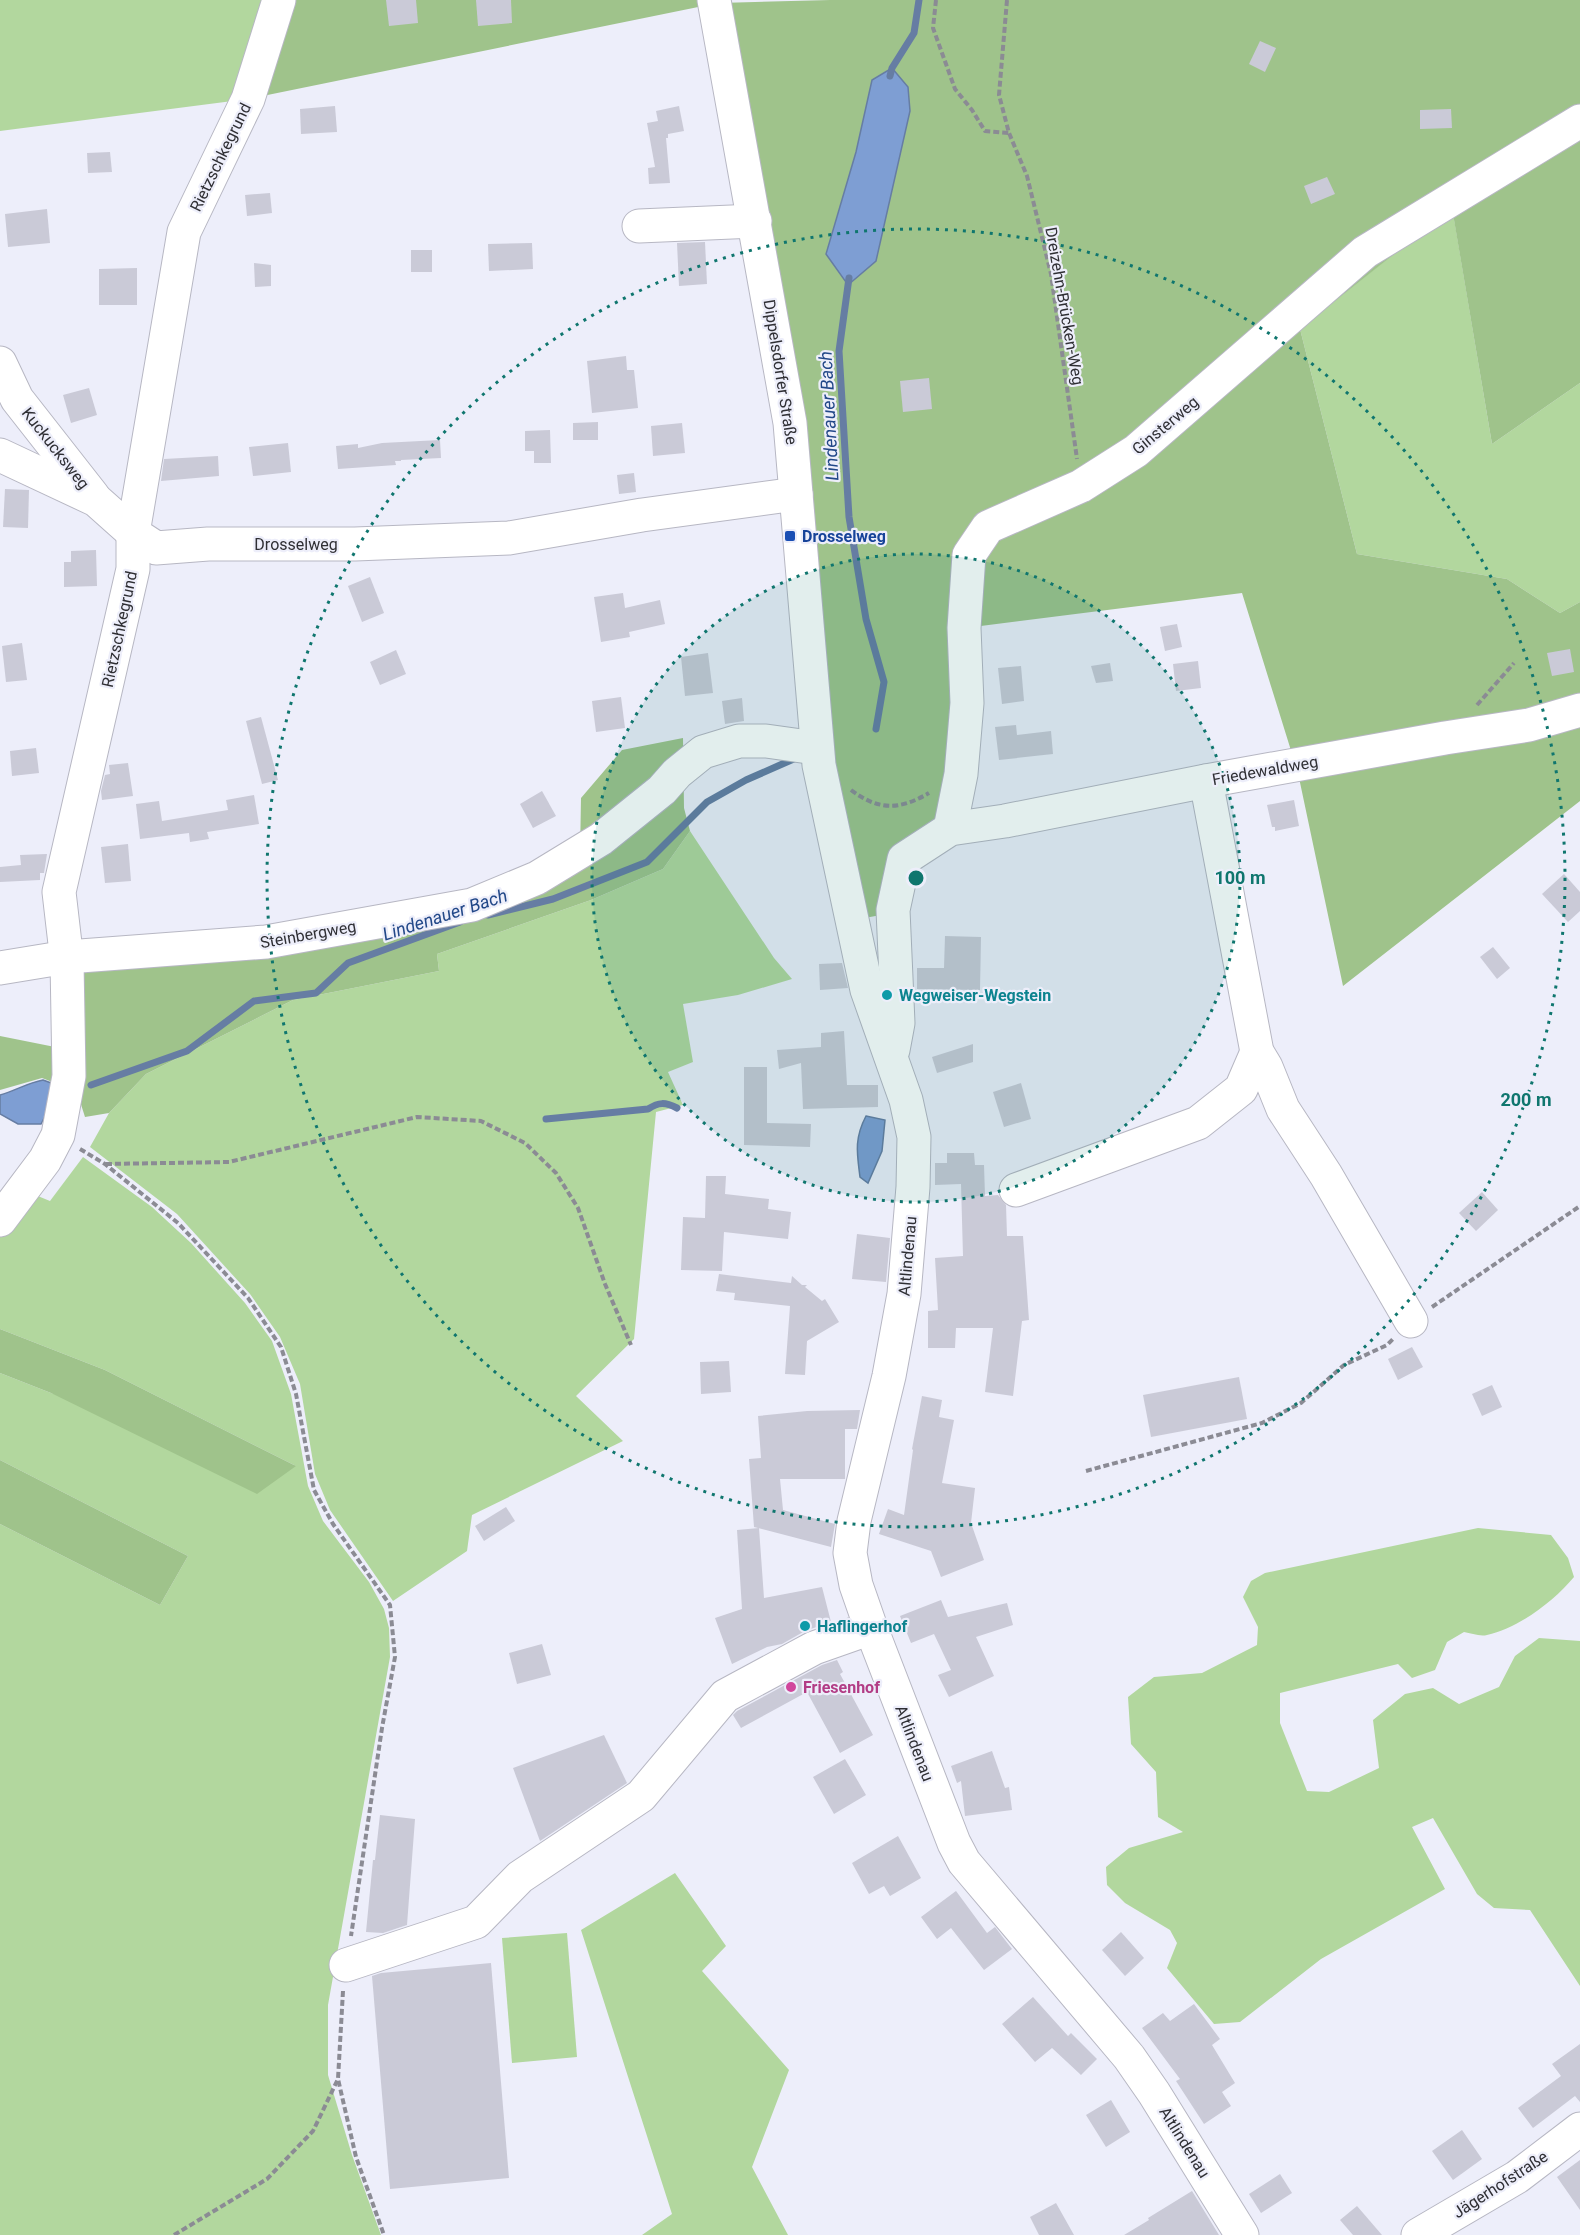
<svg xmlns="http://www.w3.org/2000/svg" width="1580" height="2235" viewBox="0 0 1580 2235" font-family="Roboto,sans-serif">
<rect width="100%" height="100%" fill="#edeefa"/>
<!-- green -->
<g fill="#b2d79e">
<path d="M 0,0 L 279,0 L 248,99 L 0,131 Z"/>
<path d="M 1452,207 L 1492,444 L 1580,383 L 1580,602 L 1560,613 L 1507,579 L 1357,554 L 1300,329 Z"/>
<path d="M 690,831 L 774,958 L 792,979 L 738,995 L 683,1004 L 693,1062 L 668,1072 L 683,1105 L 656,1112 L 634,1339 L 576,1396 L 623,1441 L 472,1515 L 467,1551 L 393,1601 L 330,1510 L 315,1474 L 300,1384 L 280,1337 L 250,1294 L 177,1214 L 90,1147 L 109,1113 L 146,1074 L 293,1000 L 439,971 L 437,954 L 591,900 L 663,869 Z"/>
<path d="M 83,1157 L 152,1207 L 191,1243 L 245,1303 L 272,1341 L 291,1394 L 308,1486 L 323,1521 L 369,1582 L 384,1609 L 389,1628 L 390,1657 L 328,2005 L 328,2075 L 352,2155 L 381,2235 L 0,2235 L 0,1524 L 160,1605 L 188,1556 L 0,1460 L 0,1373 L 51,1393 L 296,1466 L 105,1370 L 0,1329 L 0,1231 L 28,1192 L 50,1201 Z"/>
<path d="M 1478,1528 L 1551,1535 L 1568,1558 L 1574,1577 C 1554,1601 1519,1628 1487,1635 C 1480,1637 1471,1633 1464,1632 L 1447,1642 L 1435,1670 L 1412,1678 L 1398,1664 L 1280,1693 L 1280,1723 L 1307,1791 L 1329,1792 L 1379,1768 L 1373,1720 L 1405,1694 L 1433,1688 L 1459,1704 L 1499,1687 L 1515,1656 L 1539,1638 L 1580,1641 L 1580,1986 L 1530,1910 L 1494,1908 L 1477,1894 L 1433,1818 L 1412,1827 L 1445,1889 L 1321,1959 L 1240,2022 L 1214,2024 L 1167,1968 L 1177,1943 L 1170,1930 L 1125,1903 L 1107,1885 L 1106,1867 L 1129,1848 L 1183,1832 L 1158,1817 L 1156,1772 L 1131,1744 L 1128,1697 L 1154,1677 L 1202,1673 L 1257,1645 L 1258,1627 L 1243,1597 L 1251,1581 L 1265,1573 Z"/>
<path d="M 675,1873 L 726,1946 L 702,1971 L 789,2070 L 752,2167 L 788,2235 L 642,2235 L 672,2214 L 581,1930 Z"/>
<path d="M 567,1933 L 577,2057 L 512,2063 L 502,1938 Z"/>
</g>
<!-- forest -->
<g fill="#9fc38b">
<path d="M 279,0 L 707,0 L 708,5 L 248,99 Z"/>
<path d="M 830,0 L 1580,0 L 1580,383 L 1492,444 L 1452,208 L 1300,329 L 1357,554 L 1507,579 L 1560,613 L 1580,602 L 1580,801 L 1343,986 L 1298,773 L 1242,593 L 965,628 L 961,774 L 881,915 L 859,919 L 719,3 Z"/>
<path d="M 683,738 L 684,808 L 690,831 L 663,869 L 591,900 L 437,954 L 439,971 L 293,1000 L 146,1074 L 109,1113 L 85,1117 L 72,1076 L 55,1083 L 42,1078 L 0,1090 L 0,1036 L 70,1050 L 69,959 L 473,908 L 580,855 L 581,798 L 622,750 Z"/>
<path d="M 0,1329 L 105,1370 L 296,1466 L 257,1494 L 51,1393 L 0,1373 Z"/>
<path d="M 0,1460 L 188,1556 L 160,1605 L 0,1524 Z"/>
</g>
<!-- water -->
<g fill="#7e9ed3" stroke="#667da3" stroke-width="1.5">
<path d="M 892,68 L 908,87 L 910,111 L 876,261 L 848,285 L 826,254 L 856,152 L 872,80 Z"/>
<path d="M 43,1080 L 54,1084 L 49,1109 L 41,1124 L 18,1124 L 0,1114 L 0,1095 C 15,1091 27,1083 43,1080 Z"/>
<path d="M 866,1116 L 885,1120 L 882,1151 L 868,1183 L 860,1177 C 857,1153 854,1139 866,1116 Z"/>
</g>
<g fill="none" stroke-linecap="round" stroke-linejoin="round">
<!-- stream -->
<g stroke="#667da3" stroke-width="7">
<path d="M 890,76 L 892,68 L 914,33 L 919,0"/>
<path d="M 849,278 L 839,351 L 849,517 L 866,619 L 884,682 L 876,729"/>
<path d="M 488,915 L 553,899 L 647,862 L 707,802 L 746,780 L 796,758"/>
<path d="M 91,1085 L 187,1051 L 254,1001 L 316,993 L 348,963 L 460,922"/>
<path d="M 546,1119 L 648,1109 C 659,1102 665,1102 677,1108"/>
</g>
</g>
<!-- building -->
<g fill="#cacad7">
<path d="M 386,0 L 416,0 L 418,23 L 389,26 Z"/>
<path d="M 476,0 L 511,0 L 512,23 L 478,26 Z"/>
<path d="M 1260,41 L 1276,48 L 1265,72 L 1249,64 Z"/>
<path d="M 335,106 L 337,132 L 301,134 L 300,109 Z"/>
<path d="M 679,106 L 684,131 L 668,134 L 668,138 L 666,138 L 670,183 L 649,184 L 648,168 L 655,167 L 647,123 L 658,121 L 656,111 Z"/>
<path d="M 1451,109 L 1452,128 L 1420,129 L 1420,110 Z"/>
<path d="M 110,152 L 112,172 L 88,173 L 87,153 Z"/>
<path d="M 1327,177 L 1335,194 L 1311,204 L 1304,186 Z"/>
<path d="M 270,193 L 272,213 L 247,216 L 245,195 Z"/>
<path d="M 47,209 L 50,243 L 8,247 L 5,214 Z"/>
<path d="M 705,242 L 707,284 L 679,286 L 677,243 Z"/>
<path d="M 532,243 L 533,269 L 489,271 L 488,244 Z"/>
<rect x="411" y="250" width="21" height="22"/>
<path d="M 254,263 L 271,265 L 271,286 L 255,287 Z"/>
<path d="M 137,268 L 137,305 L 99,305 L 99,269 Z"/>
<path d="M 626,356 L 627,370 L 634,370 L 638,408 L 592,413 L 587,361 Z"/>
<path d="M 929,378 L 932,409 L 903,412 L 900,381 Z"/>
<path d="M 89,388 L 97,415 L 71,423 L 63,395 Z"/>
<path d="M 598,422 L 598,440 L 573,440 L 573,423 Z"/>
<path d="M 682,423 L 685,453 L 653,456 L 651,426 Z"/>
<path d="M 550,430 L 551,463 L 534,463 L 534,451 L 525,451 L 525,431 Z"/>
<path d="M 440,440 L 441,458 L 401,460 L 401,461 L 395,461 L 396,465 L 338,469 L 336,446 L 358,444 L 358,448 L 382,443 Z"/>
<path d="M 288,443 L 291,472 L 253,476 L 249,447 Z"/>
<path d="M 218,456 L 219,476 L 161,481 L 164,459 Z"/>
<path d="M 634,473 L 636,492 L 619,494 L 617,475 Z"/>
<path d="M 5,489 L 29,490 L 28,528 L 3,527 Z"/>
<path d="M 96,550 L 97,586 L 64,587 L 64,562 L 71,562 L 71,551 Z"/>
<path d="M 370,577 L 384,613 L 362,622 L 348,586 Z"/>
<path d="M 623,593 L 625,608 L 660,600 L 665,624 L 629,632 L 630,637 L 601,642 L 594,597 Z"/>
<path d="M 1177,624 L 1182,647 L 1165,651 L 1160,627 Z"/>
<path d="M 22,643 L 27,680 L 6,682 L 2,646 Z"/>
<path d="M 1570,649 L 1574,672 L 1552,676 L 1547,653 Z"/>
<path d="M 396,650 L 406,674 L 380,685 L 370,662 Z"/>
<path d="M 708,653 L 713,693 L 685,696 L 681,657 Z"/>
<path d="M 1198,661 L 1201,688 L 1176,691 L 1173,664 Z"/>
<path d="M 1110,663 L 1113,681 L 1096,683 L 1091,666 Z"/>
<path d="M 1021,666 L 1024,701 L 1002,704 L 998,668 Z"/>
<path d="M 621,697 L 625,728 L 596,732 L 592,701 Z"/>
<path d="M 742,698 L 744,721 L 725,724 L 722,701 Z"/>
<path d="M 261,717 L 278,780 L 262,784 L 246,721 Z"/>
<path d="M 1016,725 L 1017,735 L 1051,731 L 1053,754 L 999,760 L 995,727 Z"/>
<path d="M 36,748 L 39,773 L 12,776 L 10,751 Z"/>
<path d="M 128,763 L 133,796 L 102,800 L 101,791 L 105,775 L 110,774 L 109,765 Z"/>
<path d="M 542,791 L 556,816 L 533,828 L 520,804 Z"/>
<path d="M 254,795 L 259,824 L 207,832 L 209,839 L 190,842 L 189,833 L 140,839 L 136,804 L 159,801 L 162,821 L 228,810 L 226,800 Z"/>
<path d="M 1294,800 L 1299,826 L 1275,831 L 1275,827 L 1272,827 L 1267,805 Z"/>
<path d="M 128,844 L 131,881 L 105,883 L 101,847 Z"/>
<path d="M 47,854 L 44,873 L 40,873 L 40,880 L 0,882 L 0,867 L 21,865 L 20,855 Z"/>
<path d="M 1564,874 L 1580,892 L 1580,911 L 1568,922 L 1542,894 Z"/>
<path d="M 945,936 L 981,937 L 980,990 L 917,989 L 917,968 L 944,968 Z"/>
<path d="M 1493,947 L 1510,968 L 1497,979 L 1480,957 Z"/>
<path d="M 842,963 L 848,988 L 820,990 L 819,964 Z"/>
<path d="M 844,1031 L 847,1085 L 878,1085 L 878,1107 L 803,1109 L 801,1063 L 779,1069 L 777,1050 L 821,1047 L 821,1033 Z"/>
<path d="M 973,1044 L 973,1062 L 937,1073 L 932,1057 Z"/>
<path d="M 744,1067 L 767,1067 L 767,1123 L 811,1124 L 810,1147 L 744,1145 Z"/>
<path d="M 1021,1083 L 1031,1119 L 1004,1127 L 993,1092 Z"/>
<path d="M 947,1153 L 974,1153 L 975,1165 L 984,1165 L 985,1196 L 998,1195 L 1006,1205 L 1007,1236 L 1023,1236 L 1029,1320 L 1022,1321 L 1013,1396 L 985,1392 L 993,1328 L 956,1328 L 955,1348 L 928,1348 L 928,1311 L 938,1310 L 935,1258 L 963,1256 L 961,1184 L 935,1185 L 935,1163 L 947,1163 Z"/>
<path d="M 706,1176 L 726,1176 L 725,1194 L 769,1199 L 768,1209 L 791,1212 L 788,1239 L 724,1232 L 722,1271 L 681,1270 L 683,1217 L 705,1218 Z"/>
<path d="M 1482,1192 L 1498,1210 L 1476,1231 L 1459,1213 Z"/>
<path d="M 857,1234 L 890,1238 L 886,1282 L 852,1279 Z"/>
<path d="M 719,1274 L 791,1283 L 792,1276 L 802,1285 L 807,1285 L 805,1287 L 822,1301 L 825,1299 L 839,1322 L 807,1341 L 805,1375 L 785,1374 L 790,1306 L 734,1300 L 735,1293 L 716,1291 Z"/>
<path d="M 1412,1347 L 1423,1367 L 1398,1380 L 1388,1359 Z"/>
<path d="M 729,1361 L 731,1392 L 701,1394 L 700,1362 Z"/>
<path d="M 1239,1377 L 1247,1419 L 1151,1437 L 1143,1395 Z"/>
<path d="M 1492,1385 L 1502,1407 L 1482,1416 L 1472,1394 Z"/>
<path d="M 922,1396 L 942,1400 L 939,1417 L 954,1420 L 942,1483 L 975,1488 L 971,1523 L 984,1560 L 941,1577 L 931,1551 L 879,1534 L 888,1509 L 904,1515 L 913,1450 L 912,1449 Z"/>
<path d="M 860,1410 L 857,1429 L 845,1429 L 845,1479 L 780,1479 L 783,1510 L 835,1524 L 831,1547 L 754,1527 L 749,1459 L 761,1458 L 758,1416 L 807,1411 Z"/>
<path d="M 506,1507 L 515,1521 L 484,1541 L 475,1526 Z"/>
<path d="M 759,1528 L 764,1598 L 822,1587 L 831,1622 L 805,1631 L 782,1644 L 767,1647 L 732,1664 L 715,1618 L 742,1609 L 737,1530 Z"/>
<path d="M 941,1600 L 948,1617 L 1007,1603 L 1013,1625 L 976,1637 L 994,1676 L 949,1697 L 938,1675 L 951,1670 L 934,1634 L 911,1643 L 900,1616 Z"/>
<path d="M 542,1644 L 551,1675 L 517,1684 L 509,1653 Z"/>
<path d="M 837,1660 L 843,1672 L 840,1674 L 873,1735 L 840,1753 L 807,1692 L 741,1728 L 733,1715 L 737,1711 L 822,1665 Z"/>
<path d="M 604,1735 L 627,1783 L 540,1841 L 513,1768 Z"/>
<path d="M 992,1751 L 1005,1788 L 1009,1787 L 1012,1810 L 965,1816 L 961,1781 L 957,1783 L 951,1766 Z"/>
<path d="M 845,1759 L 866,1795 L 834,1814 L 813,1777 Z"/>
<path d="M 380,1815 L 415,1819 L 407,1925 L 383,1933 L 366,1932 L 373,1860 L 375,1860 Z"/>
<path d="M 898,1836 L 921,1878 L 890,1896 L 884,1886 L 869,1894 L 852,1863 Z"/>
<path d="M 956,1891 L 987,1933 L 995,1927 L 1012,1949 L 984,1970 L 951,1928 L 937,1939 L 921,1917 Z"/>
<path d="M 1121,1932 L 1144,1958 L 1125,1976 L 1102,1950 Z"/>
<path d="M 491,1963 L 509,2178 L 390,2189 L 372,1976 L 381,1973 Z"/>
<path d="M 1033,1997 L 1068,2036 L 1071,2033 L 1097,2059 L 1081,2075 L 1052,2048 L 1035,2062 L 1002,2024 Z"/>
<path d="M 1194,2004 L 1220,2039 L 1212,2045 L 1235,2083 L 1222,2092 L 1231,2106 L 1204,2124 L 1176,2081 L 1180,2079 L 1142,2028 L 1163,2013 L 1170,2021 Z"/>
<path d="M 1580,2044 L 1580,2102 L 1575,2096 L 1533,2128 L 1518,2108 L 1561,2076 L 1552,2064 Z"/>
<path d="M 1111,2100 L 1130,2132 L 1106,2147 L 1086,2115 Z"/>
<path d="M 1462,2130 L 1482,2159 L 1453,2180 L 1432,2151 Z"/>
<path d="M 1580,2160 L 1580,2210 L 1557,2177 Z"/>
<path d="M 1280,2174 L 1292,2193 L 1261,2213 L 1249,2194 Z"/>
<path d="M 1192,2191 L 1219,2235 L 1124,2235 L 1149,2220 L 1148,2218 Z"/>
<path d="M 1056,2203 L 1074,2235 L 1039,2235 L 1030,2217 Z"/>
<path d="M 1357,2206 L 1382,2235 L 1353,2235 L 1340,2220 Z"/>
</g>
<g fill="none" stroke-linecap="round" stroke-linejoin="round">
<defs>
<g id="minor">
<path d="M 714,0 L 790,423 L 819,765 L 867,990 L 906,1100 L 914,1137 L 913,1187 L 904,1294 L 889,1376 L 854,1521 L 850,1553 L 856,1585 L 871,1628 L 954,1843 L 964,1862 L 1129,2057 L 1154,2093 L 1242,2235"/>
<path d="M 639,226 L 755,221"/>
<path d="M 0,363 L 17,399 L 93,496"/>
<path d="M 0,455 L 96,500 L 133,533 L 156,548 L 208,544 L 355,544 L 509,538 L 642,515 L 796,494"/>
<path d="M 1206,781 L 1257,1052 L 1266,1067 L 1283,1109 L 1326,1175 L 1411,1321"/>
<path d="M 950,829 L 961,774 L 967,703 L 964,628 L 969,555 L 988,527 L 1081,486 L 1136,451 L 1365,252 L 1580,121"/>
<path d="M 0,968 L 67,957 L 266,942 L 472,905 L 537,878 L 601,839 L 662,790 L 677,773 L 703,752 L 739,741 L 766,741 L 816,748"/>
<path d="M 893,1050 L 898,1023 L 893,910 L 904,859 L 950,829 L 1005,821 L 1206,781 L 1445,738 L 1529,725 L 1580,710"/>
<path d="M 1016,1190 L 1198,1123 L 1241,1089 L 1257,1052"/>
<path d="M 0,1220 L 45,1160 L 58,1135 L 69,1076 L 67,961 L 59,892 L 133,569 L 133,533 L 184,232 L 248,99 L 279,0"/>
<path d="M 346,1965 L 476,1922 L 520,1877 L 641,1796 L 725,1696 L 814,1648 L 871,1628"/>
<path d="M 1418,2235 L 1517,2177 L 1580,2129"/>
</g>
</defs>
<!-- minor casing -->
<use href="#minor" stroke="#b7b7c3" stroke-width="35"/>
<!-- path -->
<g stroke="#8b8b94" stroke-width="4" stroke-dasharray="6 3" stroke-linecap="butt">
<path d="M 936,0 L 933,28 L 955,89 L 972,110 L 985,131 L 1009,133"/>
<path d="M 1007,0 L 999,95 L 1009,133 L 1027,176 L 1051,274 L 1077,459"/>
<path d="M 1477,705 L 1514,663"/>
<path d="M 851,790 C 879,811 900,810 929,793"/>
<path d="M 80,1149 L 105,1164 L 178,1223 L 248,1298 L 281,1347 L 296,1394 L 314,1490 L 333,1524 L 390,1605 L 395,1657 L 382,1728 L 351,1936"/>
<path d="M 106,1164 L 229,1162 L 417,1117 L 481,1121 L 525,1143 L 556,1173 L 578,1208 L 605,1284 L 631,1345"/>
<path d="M 1432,1307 L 1580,1206"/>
<path d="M 1086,1471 L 1262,1423 L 1301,1403 L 1344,1365 L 1387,1345 L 1394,1338"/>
<path d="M 343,1991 L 338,2079 L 356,2157 L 384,2235"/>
<path d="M 174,2235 L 267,2179 L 313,2131 L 338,2079"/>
</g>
<!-- minor -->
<use href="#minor" stroke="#fff" stroke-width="33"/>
</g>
<!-- distance rings -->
<circle cx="916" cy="878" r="324" fill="#0f766e" fill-opacity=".12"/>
<g fill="none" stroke="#0f766e" stroke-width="3" stroke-dasharray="3 6">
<circle cx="916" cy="878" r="324"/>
<circle cx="916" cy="878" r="649"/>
</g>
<!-- markers -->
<rect fill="#1a4fb4" stroke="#edeefa" stroke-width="2" x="784" y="530" width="12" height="12" rx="3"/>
<g fill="#0f9aa8" stroke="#edeefa" stroke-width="2">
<circle cx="887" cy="995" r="6"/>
<circle cx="805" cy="1626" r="6"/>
</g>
<circle fill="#d1479c" stroke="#edeefa" stroke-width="2" cx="791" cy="1687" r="6"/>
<g text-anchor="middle" stroke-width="4.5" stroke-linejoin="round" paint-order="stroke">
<!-- street labels -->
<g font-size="16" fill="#2f2f34" stroke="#edeefa">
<text transform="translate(220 157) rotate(-64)" y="6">Rietzschkegrund</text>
<text transform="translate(1065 306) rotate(80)" y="6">Dreizehn-Brücken-Weg</text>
<text transform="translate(781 372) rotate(81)" y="6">Dippelsdorfer Straße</text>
<text transform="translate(1165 425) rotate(-40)" y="6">Ginsterweg</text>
<text transform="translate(56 448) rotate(52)" y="6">Kuckucksweg</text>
<text x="296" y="550">Drosselweg</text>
<text transform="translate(119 629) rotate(-78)" y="6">Rietzschkegrund</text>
<text transform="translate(1265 770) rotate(-10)" y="6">Friedewaldweg</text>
<text transform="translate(308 934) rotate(-10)" y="6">Steinbergweg</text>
<text transform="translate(907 1256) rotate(-85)" y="6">Altlindenau</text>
<text transform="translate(915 1743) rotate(69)" y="6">Altlindenau</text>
<text transform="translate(1185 2142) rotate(58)" y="6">Altlindenau</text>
<text transform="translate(1500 2184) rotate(-33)" y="6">Jägerhofstraße</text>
</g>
<!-- transit labels -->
<g font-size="16" font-weight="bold" fill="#164399" stroke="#edeefa" text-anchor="start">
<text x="802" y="542">Drosselweg</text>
</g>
<!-- culture labels -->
<g font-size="16" font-weight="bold" fill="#0d838f" stroke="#edeefa" text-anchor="start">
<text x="899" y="1001">Wegweiser-Wegstein</text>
<text x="817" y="1632">Haflingerhof</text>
</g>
<!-- hotel labels -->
<g font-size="16" font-weight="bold" fill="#b23c85" stroke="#edeefa" text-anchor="start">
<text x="803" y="1693">Friesenhof</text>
</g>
<!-- water labels -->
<g font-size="18" font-style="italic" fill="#224888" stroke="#edeefa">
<text transform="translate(829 416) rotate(-93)" y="6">Lindenauer Bach</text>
<text transform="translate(445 915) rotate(-18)" y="6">Lindenauer Bach</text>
</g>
</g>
<circle cx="916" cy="878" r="9" fill="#0f766e" stroke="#edeefa" stroke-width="3"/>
<g font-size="18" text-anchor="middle" font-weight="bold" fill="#0f766e" stroke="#edeefa" stroke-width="4.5" stroke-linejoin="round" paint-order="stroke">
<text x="1240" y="884">100 m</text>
<text x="1526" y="1106">200 m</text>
</g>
</svg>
